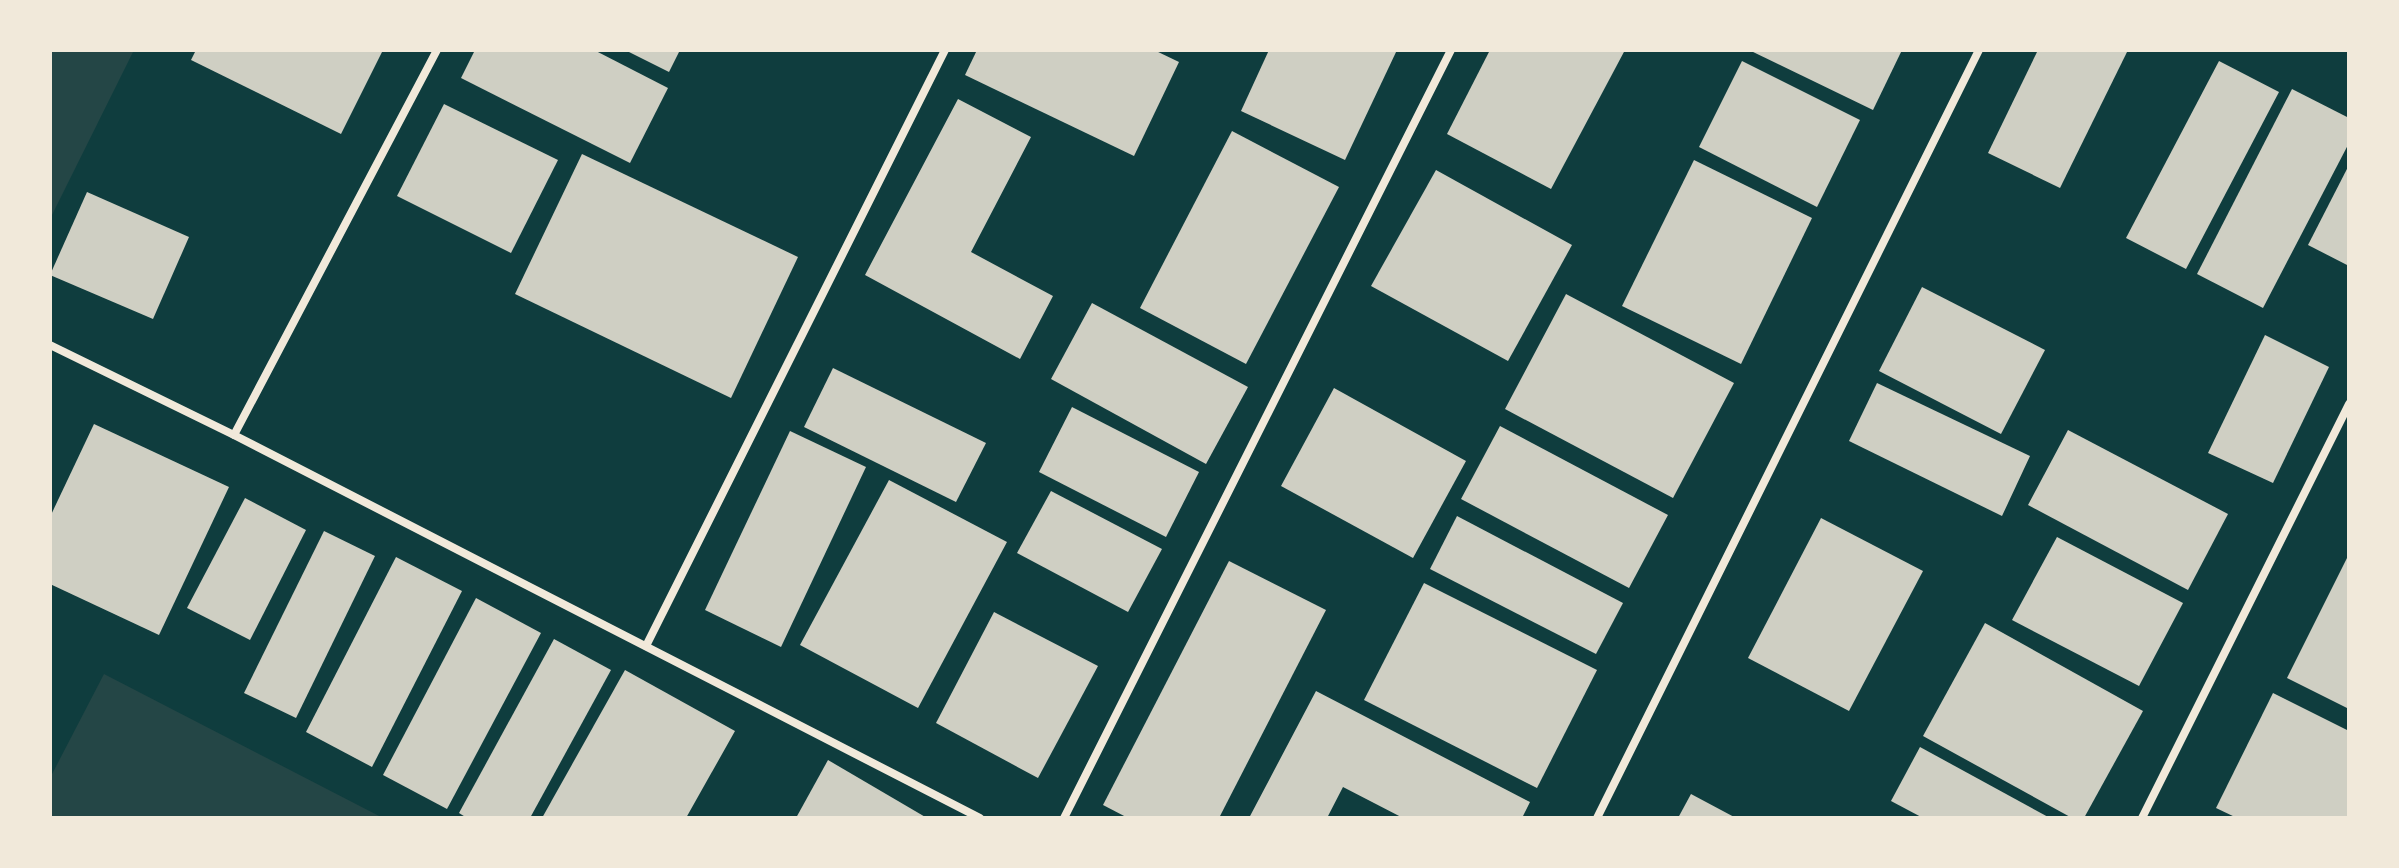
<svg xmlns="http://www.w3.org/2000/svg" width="2399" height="868" viewBox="0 0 2399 868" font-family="Mulish,sans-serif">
<rect width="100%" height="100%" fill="#0f3d3e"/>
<!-- green -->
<g fill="#244646">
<path d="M 50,50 L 134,50 L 50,219 Z"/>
<path d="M 104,674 L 383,818 L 50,818 L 50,778 Z"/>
</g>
<!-- building -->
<g fill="#cfcfc3">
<path d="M 196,50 L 383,50 L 341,134 L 191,60 Z"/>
<path d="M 475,50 L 594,50 L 668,88 L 630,163 L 461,78 Z"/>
<path d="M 625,50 L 680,50 L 669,72 Z"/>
<path d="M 977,50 L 1154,50 L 1179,62 L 1134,156 L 965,75 Z"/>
<path d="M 1269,50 L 1397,50 L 1345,160 L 1241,111 Z"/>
<path d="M 1490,50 L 1625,50 L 1551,189 L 1447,134 Z"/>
<path d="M 1749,50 L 1902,50 L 1873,110 Z"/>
<path d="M 2038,50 L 2128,50 L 2060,188 L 1988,153 Z"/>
<path d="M 1742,61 L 1860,120 L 1817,207 L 1699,147 Z"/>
<path d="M 2219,61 L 2279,92 L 2186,269 L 2126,238 Z"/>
<path d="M 2292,89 L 2349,118 L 2349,143 L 2263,308 L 2197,274 Z"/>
<path d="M 958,99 L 1031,137 L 971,252 L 1053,296 L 1020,359 L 865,275 Z"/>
<path d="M 444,104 L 558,160 L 511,253 L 397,196 Z"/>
<path d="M 1232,131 L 1339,187 L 1246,364 L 1140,308 Z"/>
<path d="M 582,154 L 798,257 L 731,398 L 515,294 Z"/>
<path d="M 1694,160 L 1812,218 L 1741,364 L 1622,306 Z"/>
<path d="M 2349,165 L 2349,266 L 2308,245 Z"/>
<path d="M 1436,170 L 1572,245 L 1508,361 L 1371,286 Z"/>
<path d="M 87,192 L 189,237 L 153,319 L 50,275 Z"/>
<path d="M 1922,287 L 2045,350 L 2001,434 L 1879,371 Z"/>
<path d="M 1566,294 L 1734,383 L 1673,498 L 1505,409 Z"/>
<path d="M 1092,303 L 1248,387 L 1206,464 L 1051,379 Z"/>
<path d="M 2265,335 L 2329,367 L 2273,483 L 2208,453 Z"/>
<path d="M 833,368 L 986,443 L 956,502 L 804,427 Z"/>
<path d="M 1877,383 L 2030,456 L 2002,516 L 1849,441 Z"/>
<path d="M 1334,388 L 1466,461 L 1413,558 L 1281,486 Z"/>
<path d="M 1072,407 L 1199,472 L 1166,537 L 1039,472 Z"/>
<path d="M 94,424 L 229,487 L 159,635 L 50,584 L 50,517 Z"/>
<path d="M 1500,426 L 1668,515 L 1629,588 L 1461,499 Z"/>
<path d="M 2068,430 L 2228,514 L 2188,590 L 2028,505 Z"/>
<path d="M 790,431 L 866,467 L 781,647 L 705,610 Z"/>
<path d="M 889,480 L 1007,542 L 918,708 L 800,645 Z"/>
<path d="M 1051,491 L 1162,549 L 1128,612 L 1017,553 Z"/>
<path d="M 245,498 L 306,530 L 250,640 L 187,608 Z"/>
<path d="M 1457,516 L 1623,603 L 1596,654 L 1430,569 Z"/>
<path d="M 1821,518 L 1923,571 L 1849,711 L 1748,658 Z"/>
<path d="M 324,531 L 375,556 L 296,718 L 244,693 Z"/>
<path d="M 2057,537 L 2183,603 L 2139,686 L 2012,620 Z"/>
<path d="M 2349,554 L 2349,709 L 2287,678 Z"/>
<path d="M 396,557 L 462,591 L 372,767 L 306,732 Z"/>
<path d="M 1229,561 L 1326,610 L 1219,818 L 1128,818 L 1103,805 Z"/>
<path d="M 1424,583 L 1597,670 L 1537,788 L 1364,700 Z"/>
<path d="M 476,598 L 541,633 L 447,809 L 383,775 Z"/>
<path d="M 994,612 L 1098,666 L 1038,778 L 936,723 Z"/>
<path d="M 1985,623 L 2143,711 L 2084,818 L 2072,818 L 1923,736 Z"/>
<path d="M 554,639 L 611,670 L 530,818 L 467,818 L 459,813 Z"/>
<path d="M 625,670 L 735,731 L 686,818 L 542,818 Z"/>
<path d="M 1316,691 L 1530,802 L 1522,818 L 1403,818 L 1343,787 L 1327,818 L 1249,818 Z"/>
<path d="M 2273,693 L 2349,731 L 2349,818 L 2237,818 L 2216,808 Z"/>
<path d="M 1920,747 L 2050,818 L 1923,818 L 1891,801 Z"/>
<path d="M 828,760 L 927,818 L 796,818 Z"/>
<path d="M 1691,794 L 1736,818 L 1678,818 Z"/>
</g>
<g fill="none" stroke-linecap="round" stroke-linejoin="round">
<!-- minor -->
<g stroke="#f1e9da" stroke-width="8">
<path d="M 50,345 L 234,435 L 980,818"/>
<path d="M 234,435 L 437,50"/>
<path d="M 646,646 L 945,50"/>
<path d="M 1064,818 L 1451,50"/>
<path d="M 1597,818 L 1979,50"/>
<path d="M 2142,818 L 2349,404"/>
</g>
</g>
<!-- border -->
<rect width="2399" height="868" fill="none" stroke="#f1e9da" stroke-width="104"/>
</svg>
